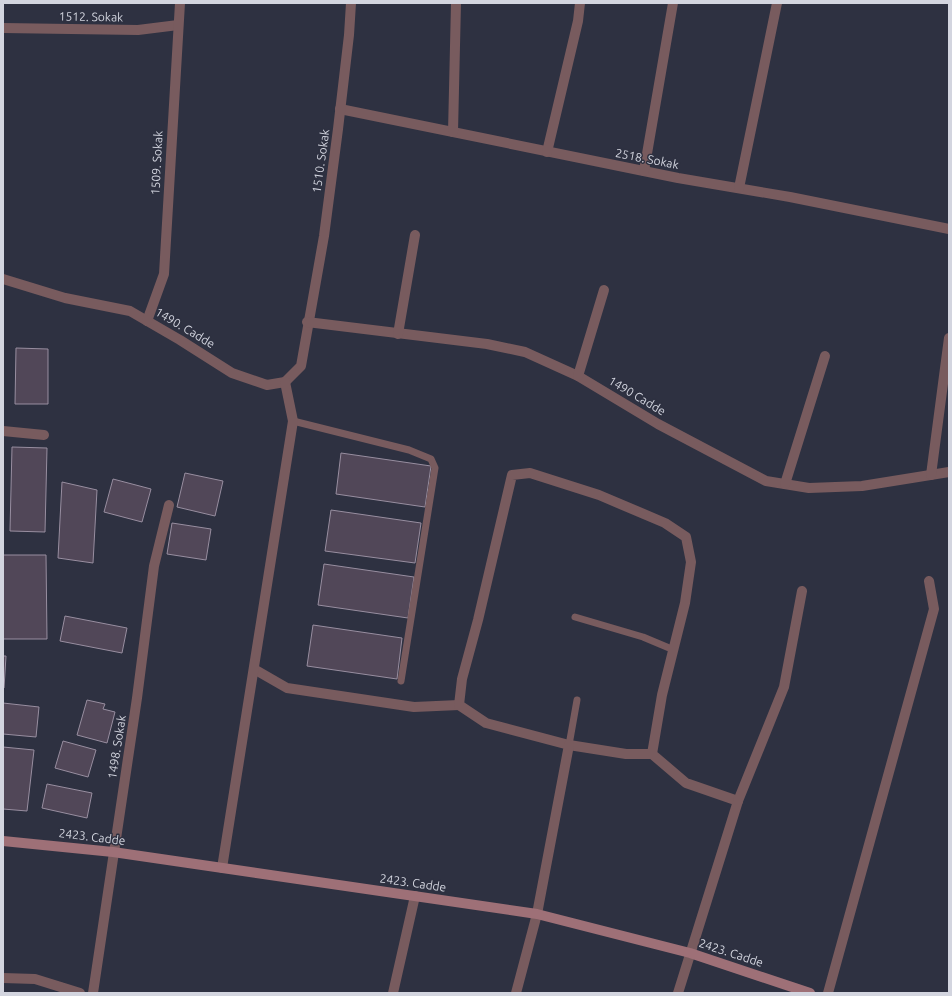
<svg xmlns="http://www.w3.org/2000/svg" width="952" height="996" viewBox="0 0 952 996" font-family="Ubuntu,sans-serif">
<rect width="100%" height="100%" fill="#2e3141"/>
<!-- building -->
<g fill="#514758" stroke="#988ea0">
<path d="M 16,348 L 48,349 L 48,404 L 15,404 Z"/>
<path d="M 12,447 L 47,448 L 45,532 L 10,531 Z"/>
<path d="M 341,453 L 431,466 L 425,507 L 336,494 Z"/>
<path d="M 185,473 L 223,481 L 215,516 L 177,507 Z"/>
<path d="M 113,479 L 151,489 L 142,522 L 104,512 Z"/>
<path d="M 62,482 L 97,490 L 93,563 L 58,558 Z"/>
<path d="M 331,510 L 421,523 L 415,563 L 325,551 Z"/>
<path d="M 172,523 L 211,529 L 206,560 L 167,554 Z"/>
<path d="M 3,555 L 46,555 L 47,639 L 3,639 Z"/>
<path d="M 324,564 L 414,577 L 408,618 L 318,605 Z"/>
<path d="M 65,616 L 127,628 L 122,653 L 60,641 Z"/>
<path d="M 313,625 L 402,638 L 397,679 L 307,666 Z"/>
<path d="M 3,656 L 6,656 L 4,688 L 3,688 Z"/>
<path d="M 87,700 L 105,704 L 103,709 L 115,712 L 107,743 L 77,735 Z"/>
<path d="M 3,703 L 39,707 L 36,737 L 3,734 Z"/>
<path d="M 63,741 L 96,750 L 88,777 L 55,768 Z"/>
<path d="M 3,747 L 34,750 L 27,811 L 3,809 Z"/>
<path d="M 47,784 L 92,793 L 87,818 L 42,808 Z"/>
</g>
<g fill="none" stroke-linecap="round" stroke-linejoin="round">
<!-- lane -->
<g stroke="#785b5e" stroke-width="7">
<path d="M 293,421 L 409,450 L 431,459 L 435,468 L 401,681"/>
<path d="M 575,617 L 643,637 L 674,650"/>
<path d="M 569,745 L 577,700"/>
</g>
<!-- street -->
<g stroke="#785b5e" stroke-width="10">
<path d="M 3,28 L 138,30 L 178,25"/>
<path d="M 340,109 L 678,178 L 790,197 L 949,229"/>
<path d="M 453,132 L 456,3"/>
<path d="M 547,152 L 578,21 L 580,3"/>
<path d="M 644,171 L 673,3"/>
<path d="M 739,188 L 777,3"/>
<path d="M 3,279 L 65,298 L 130,311 L 180,340 L 232,373 L 267,385 L 285,382 L 301,366 L 324,236 L 338,129 L 349,35 L 351,3"/>
<path d="M 147,321 L 164,274 L 180,3"/>
<path d="M 307,322 L 487,344 L 525,352 L 578,376 L 658,424 L 766,481 L 809,488 L 862,486 L 949,472"/>
<path d="M 398,334 L 415,235"/>
<path d="M 578,376 L 604,290"/>
<path d="M 3,431 L 44,435"/>
<path d="M 931,475 L 949,338"/>
<path d="M 785,484 L 825,356"/>
<path d="M 254,669 L 287,688 L 414,707 L 459,705"/>
<path d="M 652,754 L 626,754 L 569,745 L 486,723 L 459,705 L 462,679 L 478,620 L 512,475 L 530,473 L 599,495 L 665,523 L 686,537 L 691,562 L 685,603 L 662,695 L 652,754 L 686,783 L 738,801"/>
<path d="M 222,868 L 293,421 L 285,382"/>
<path d="M 3,978 L 35,979 L 80,993"/>
<path d="M 93,993 L 137,698 L 154,566 L 169,505"/>
<path d="M 393,993 L 415,896"/>
<path d="M 516,993 L 537,914 L 569,745"/>
<path d="M 678,993 L 738,801 L 784,687 L 802,591"/>
<path d="M 828,993 L 934,609 L 929,581"/>
</g>
<!-- secondary -->
<path stroke="#9e7077" stroke-width="10" d="M 3,841 L 113,852 L 537,914 L 690,953 L 810,993"/>
</g>
<g text-anchor="middle" stroke-width="3" stroke-linejoin="round" paint-order="stroke">
<!-- street labels -->
<g font-size="12" fill="#d3d5df" stroke="#2e3141">
<text transform="translate(91 17) rotate(1)" y="4">1512. Sokak</text>
<text transform="translate(647 159) rotate(11)" y="4">2518. Sokak</text>
<text transform="translate(321 161) rotate(-82)" y="4">1510. Sokak</text>
<text transform="translate(157 163) rotate(-87)" y="4">1509. Sokak</text>
<text transform="translate(185 328) rotate(31)" y="4">1490. Cadde</text>
<text transform="translate(637 396) rotate(31)" y="4">1490 Cadde</text>
<text transform="translate(117 747) rotate(-81)" y="4">1498. Sokak</text>
<text transform="translate(92 837) rotate(7)" y="4">2423. Cadde</text>
<text transform="translate(413 883) rotate(8)" y="4">2423. Cadde</text>
<text transform="translate(731 953) rotate(18)" y="4">2423. Cadde</text>
</g>
</g>
<!-- border -->
<rect width="952" height="996" fill="none" stroke="#d3d5df" stroke-width="8"/>
</svg>
